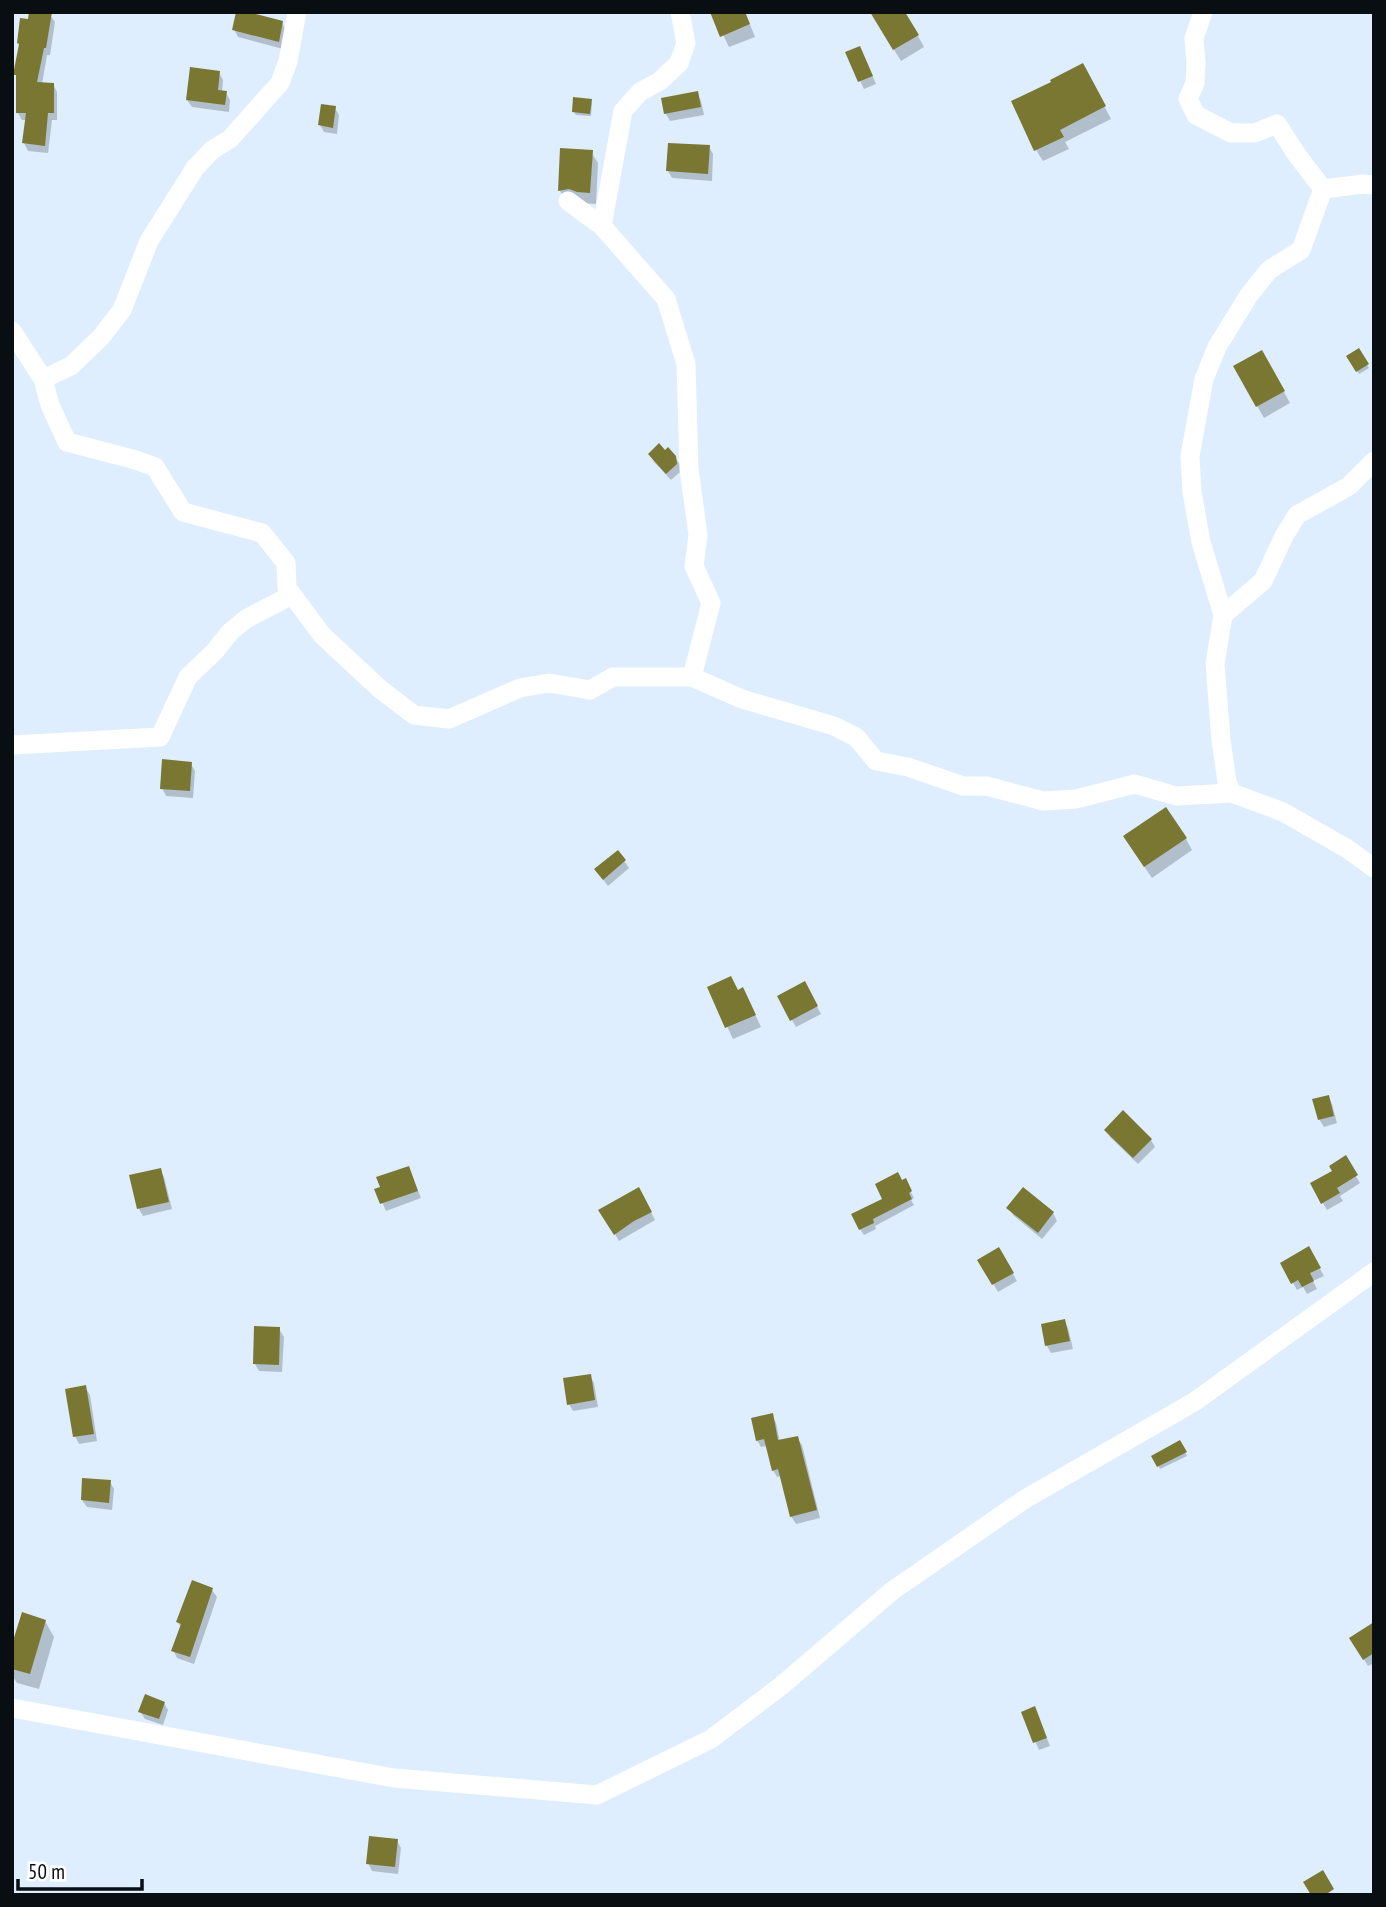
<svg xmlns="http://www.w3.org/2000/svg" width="1386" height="1907" viewBox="0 0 1386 1907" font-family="'PT Sans Narrow',sans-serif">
<rect width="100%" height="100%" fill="#deeeff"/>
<!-- shadow -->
<g fill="#0003">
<path d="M 712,12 L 745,12 L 755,37 L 729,47 Z"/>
<path d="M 50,15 L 55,22 L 50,55 L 47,55 L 42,84 L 53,84 L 57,92 L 57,120 L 52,120 L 48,153 L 28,151 L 24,143 L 27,120 L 22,120 L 18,113 L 18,79 L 15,74 L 30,21 Z"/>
<path d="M 282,23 L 286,30 L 283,49 L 238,37 L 234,29 Z"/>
<path d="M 878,24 L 918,36 L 924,47 L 901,61 Z"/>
<path d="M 847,53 L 863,55 L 876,84 L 864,89 Z"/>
<path d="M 219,73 L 223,80 L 222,92 L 226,93 L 230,100 L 229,112 L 192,107 L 187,100 Z"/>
<path d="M 1089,77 L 1111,119 L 1065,142 L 1069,149 L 1043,161 L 1036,150 Z"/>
<path d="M 697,93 L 701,101 L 704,115 L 670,121 L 666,114 L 663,100 Z"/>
<path d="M 590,100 L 592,103 L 591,116 L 576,115 L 574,112 Z"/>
<path d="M 335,108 L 339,115 L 337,134 L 324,132 L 320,125 Z"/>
<path d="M 709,147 L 713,154 L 712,181 L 672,178 L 668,171 Z"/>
<path d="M 591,152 L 598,163 L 596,204 L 567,202 L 560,191 Z"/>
<path d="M 1358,350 L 1369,368 L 1359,374 L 1348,357 Z"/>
<path d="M 1262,352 L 1290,403 L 1264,418 L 1235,367 Z"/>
<path d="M 650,455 L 675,457 L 680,465 L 680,472 L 671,480 L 654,462 Z"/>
<path d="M 191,764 L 195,771 L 193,798 L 166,796 L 162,788 Z"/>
<path d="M 1186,839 L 1192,850 L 1152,878 L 1132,849 Z"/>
<path d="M 618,852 L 629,868 L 608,886 L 596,870 Z"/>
<path d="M 805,984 L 821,1014 L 796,1027 L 779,997 Z"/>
<path d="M 709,988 L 738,992 L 749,1001 L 761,1027 L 733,1039 Z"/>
<path d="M 1328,1097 L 1332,1104 L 1337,1123 L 1324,1127 L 1319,1119 Z"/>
<path d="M 1106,1130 L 1151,1140 L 1155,1147 L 1138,1164 L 1110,1137 Z"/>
<path d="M 1345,1158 L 1360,1183 L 1340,1196 L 1343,1201 L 1327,1210 L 1312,1184 L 1334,1171 Z"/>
<path d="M 409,1168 L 421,1198 L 386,1211 L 377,1190 Z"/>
<path d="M 160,1170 L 164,1177 L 172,1209 L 143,1216 L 139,1209 L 131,1177 Z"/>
<path d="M 902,1182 L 908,1187 L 914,1198 L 911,1200 L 914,1205 L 875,1226 L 876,1229 L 864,1235 L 860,1229 Z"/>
<path d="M 639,1189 L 655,1220 L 619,1241 L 601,1210 Z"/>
<path d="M 1009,1208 L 1053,1213 L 1057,1221 L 1042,1239 L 1013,1215 Z"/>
<path d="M 999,1249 L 1017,1281 L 998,1292 L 980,1260 Z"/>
<path d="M 1309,1249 L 1324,1276 L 1313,1281 L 1317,1289 L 1307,1294 L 1303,1287 L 1297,1290 L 1282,1263 Z"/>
<path d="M 1064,1321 L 1068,1328 L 1073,1349 L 1051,1353 L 1047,1346 L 1043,1325 Z"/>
<path d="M 279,1329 L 284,1337 L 282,1372 L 259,1371 L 255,1364 Z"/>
<path d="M 590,1376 L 594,1383 L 598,1407 L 573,1411 L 569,1404 Z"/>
<path d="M 85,1387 L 90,1395 L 97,1441 L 79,1444 L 75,1436 Z"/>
<path d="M 772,1415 L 776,1423 L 780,1442 L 797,1438 L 802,1445 L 820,1518 L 796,1524 L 791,1516 L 781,1476 L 777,1477 L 773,1470 L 767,1446 L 761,1447 L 757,1440 Z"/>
<path d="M 1180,1443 L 1187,1456 L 1160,1469 L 1154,1457 Z"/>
<path d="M 110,1482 L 114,1489 L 112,1510 L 87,1507 L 82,1500 Z"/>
<path d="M 212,1590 L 217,1597 L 194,1664 L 177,1658 L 173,1650 L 181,1628 L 178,1622 Z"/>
<path d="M 45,1621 L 54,1637 L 39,1689 L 17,1683 L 12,1675 L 12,1651 Z"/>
<path d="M 1374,1624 L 1374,1663 L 1368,1666 L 1351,1638 Z"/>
<path d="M 164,1703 L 168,1710 L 163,1725 L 145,1719 L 140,1711 Z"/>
<path d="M 1035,1709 L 1050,1746 L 1039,1750 L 1023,1713 Z"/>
<path d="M 397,1841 L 401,1848 L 398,1874 L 372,1871 L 368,1863 Z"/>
</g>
<!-- building -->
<g fill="#7a7732">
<path d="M 29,12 L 52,12 L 46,48 L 44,48 L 37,82 L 54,83 L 54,113 L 48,113 L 45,146 L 22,143 L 26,113 L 16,113 L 16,75 L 13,75 L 19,44 L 17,43 L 20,18 L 28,19 Z"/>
<path d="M 236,12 L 248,12 L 283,21 L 279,42 L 232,30 Z"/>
<path d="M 710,12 L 745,12 L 750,24 L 720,37 Z"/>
<path d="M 870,12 L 905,12 L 919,35 L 893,50 Z"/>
<path d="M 860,46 L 873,76 L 858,82 L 845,52 Z"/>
<path d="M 1083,63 L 1106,106 L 1060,130 L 1064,137 L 1034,151 L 1011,101 L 1051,82 L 1050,80 Z"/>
<path d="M 190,67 L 220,71 L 218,90 L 227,91 L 225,105 L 186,100 Z"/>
<path d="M 698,91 L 701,107 L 664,114 L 661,98 Z"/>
<path d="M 573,97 L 592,99 L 590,114 L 572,112 Z"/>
<path d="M 321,104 L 336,106 L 333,128 L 318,125 Z"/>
<path d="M 668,143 L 710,145 L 708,174 L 666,171 Z"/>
<path d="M 560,148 L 593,150 L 590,193 L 577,192 L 569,189 L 558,191 Z"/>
<path d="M 1359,348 L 1369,364 L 1356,372 L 1346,356 Z"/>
<path d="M 1262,350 L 1285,391 L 1256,407 L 1233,366 Z"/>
<path d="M 659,443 L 665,450 L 668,447 L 676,456 L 677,464 L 666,474 L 648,454 Z"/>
<path d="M 162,759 L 192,762 L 190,791 L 160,789 Z"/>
<path d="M 1166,807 L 1187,838 L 1144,867 L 1123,836 Z"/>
<path d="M 618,850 L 626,860 L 603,880 L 594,869 Z"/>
<path d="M 731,976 L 738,990 L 743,987 L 756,1015 L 725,1028 L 707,987 Z"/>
<path d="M 805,981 L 818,1006 L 790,1021 L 777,996 Z"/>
<path d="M 1329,1095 L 1334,1116 L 1318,1120 L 1312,1099 Z"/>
<path d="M 1123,1110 L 1152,1139 L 1133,1158 L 1104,1130 Z"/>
<path d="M 1346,1155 L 1358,1175 L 1337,1188 L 1340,1193 L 1321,1204 L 1310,1183 L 1332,1171 L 1329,1166 Z"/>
<path d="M 409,1166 L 418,1191 L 380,1204 L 374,1189 L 380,1187 L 376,1177 Z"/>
<path d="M 161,1168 L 169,1202 L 137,1209 L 129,1175 Z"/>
<path d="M 898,1172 L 902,1180 L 906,1178 L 912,1191 L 909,1193 L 912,1199 L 873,1219 L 874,1223 L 859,1230 L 851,1214 L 882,1199 L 875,1184 Z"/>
<path d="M 639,1187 L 652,1212 L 634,1221 L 614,1235 L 598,1210 Z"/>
<path d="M 1023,1187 L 1054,1212 L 1038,1233 L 1006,1208 Z"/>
<path d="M 1309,1246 L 1321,1268 L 1310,1273 L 1314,1281 L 1302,1287 L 1298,1280 L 1291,1284 L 1280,1263 Z"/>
<path d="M 999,1247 L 1014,1273 L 992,1285 L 977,1260 Z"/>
<path d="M 1065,1319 L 1070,1341 L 1045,1346 L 1041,1324 Z"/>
<path d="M 254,1326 L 280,1327 L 279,1365 L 253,1364 Z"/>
<path d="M 591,1374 L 595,1400 L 567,1405 L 563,1378 Z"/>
<path d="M 86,1385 L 94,1434 L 73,1437 L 65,1389 Z"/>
<path d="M 773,1413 L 778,1440 L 798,1436 L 817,1510 L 790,1517 L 778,1469 L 772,1471 L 764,1439 L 756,1441 L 751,1418 Z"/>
<path d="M 1180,1440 L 1187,1452 L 1157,1467 L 1151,1456 Z"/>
<path d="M 82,1478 L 111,1480 L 109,1503 L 81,1500 Z"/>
<path d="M 192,1580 L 213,1588 L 190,1657 L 171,1651 L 181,1624 L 176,1622 Z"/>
<path d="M 22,1612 L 46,1620 L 30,1674 L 12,1669 L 12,1644 Z"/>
<path d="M 1374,1622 L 1374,1653 L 1363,1660 L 1349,1638 Z"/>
<path d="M 145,1694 L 165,1702 L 159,1719 L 138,1712 Z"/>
<path d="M 1035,1706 L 1047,1738 L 1033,1743 L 1021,1712 Z"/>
<path d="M 369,1836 L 398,1839 L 395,1867 L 366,1864 Z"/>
<path d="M 1323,1870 L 1334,1889 L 1325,1895 L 1311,1895 L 1303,1882 Z"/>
</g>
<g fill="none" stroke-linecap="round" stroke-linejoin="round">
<!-- minor -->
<g stroke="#fff" stroke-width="19">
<path d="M 1203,12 L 1194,38 L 1196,63 L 1195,83 L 1188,99 L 1196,115 L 1231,133 L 1255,133 L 1277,124 L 1297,155 L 1323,189 L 1301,250 L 1269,270 L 1249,295 L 1217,347 L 1204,379 L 1190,456 L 1192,492 L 1201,542 L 1223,615 L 1215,664 L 1221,740 L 1227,782 L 1232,793 L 1283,812 L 1346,848 L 1374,868"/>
<path d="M 1323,189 L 1363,184 L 1374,185"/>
<path d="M 568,201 L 602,226 L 666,299 L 686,364 L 689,469 L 698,535 L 694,566 L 711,603 L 692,677"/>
<path d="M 602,226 L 623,111 L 640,92 L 660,81 L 679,63 L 686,43 L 680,12"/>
<path d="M 12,331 L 43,379 L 50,405 L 67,442 L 136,460 L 155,467 L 183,512 L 262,533 L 286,563 L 287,588 L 322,635 L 380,689 L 414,715 L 449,719 L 520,688 L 549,683 L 590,690 L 613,677 L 692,677 L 742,699 L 834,726 L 856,737 L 876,761 L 908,767 L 963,786 L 987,786 L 1043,801 L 1076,799 L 1135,784 L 1176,796 L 1232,793"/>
<path d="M 43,379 L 71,366 L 101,337 L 122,310 L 149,241 L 195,168 L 212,150 L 230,139 L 280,83 L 288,61 L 297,12"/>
<path d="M 1223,615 L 1263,581 L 1284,536 L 1297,515 L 1349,486 L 1374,461"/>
<path d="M 12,745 L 160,737 L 188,677 L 215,651 L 230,632 L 246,619 L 292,595"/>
<path d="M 12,1708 L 394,1778 L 597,1795 L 711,1739 L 781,1686 L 892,1591 L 1025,1499 L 1194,1402 L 1374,1272"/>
</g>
</g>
<!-- border -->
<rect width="1386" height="1907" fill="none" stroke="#090e13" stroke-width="28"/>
<!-- scale -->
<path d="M18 1879v10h124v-10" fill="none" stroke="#090e13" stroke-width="3.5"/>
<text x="28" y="1879" font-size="21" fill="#090e13" stroke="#ffffff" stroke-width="5" paint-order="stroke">50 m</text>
</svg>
